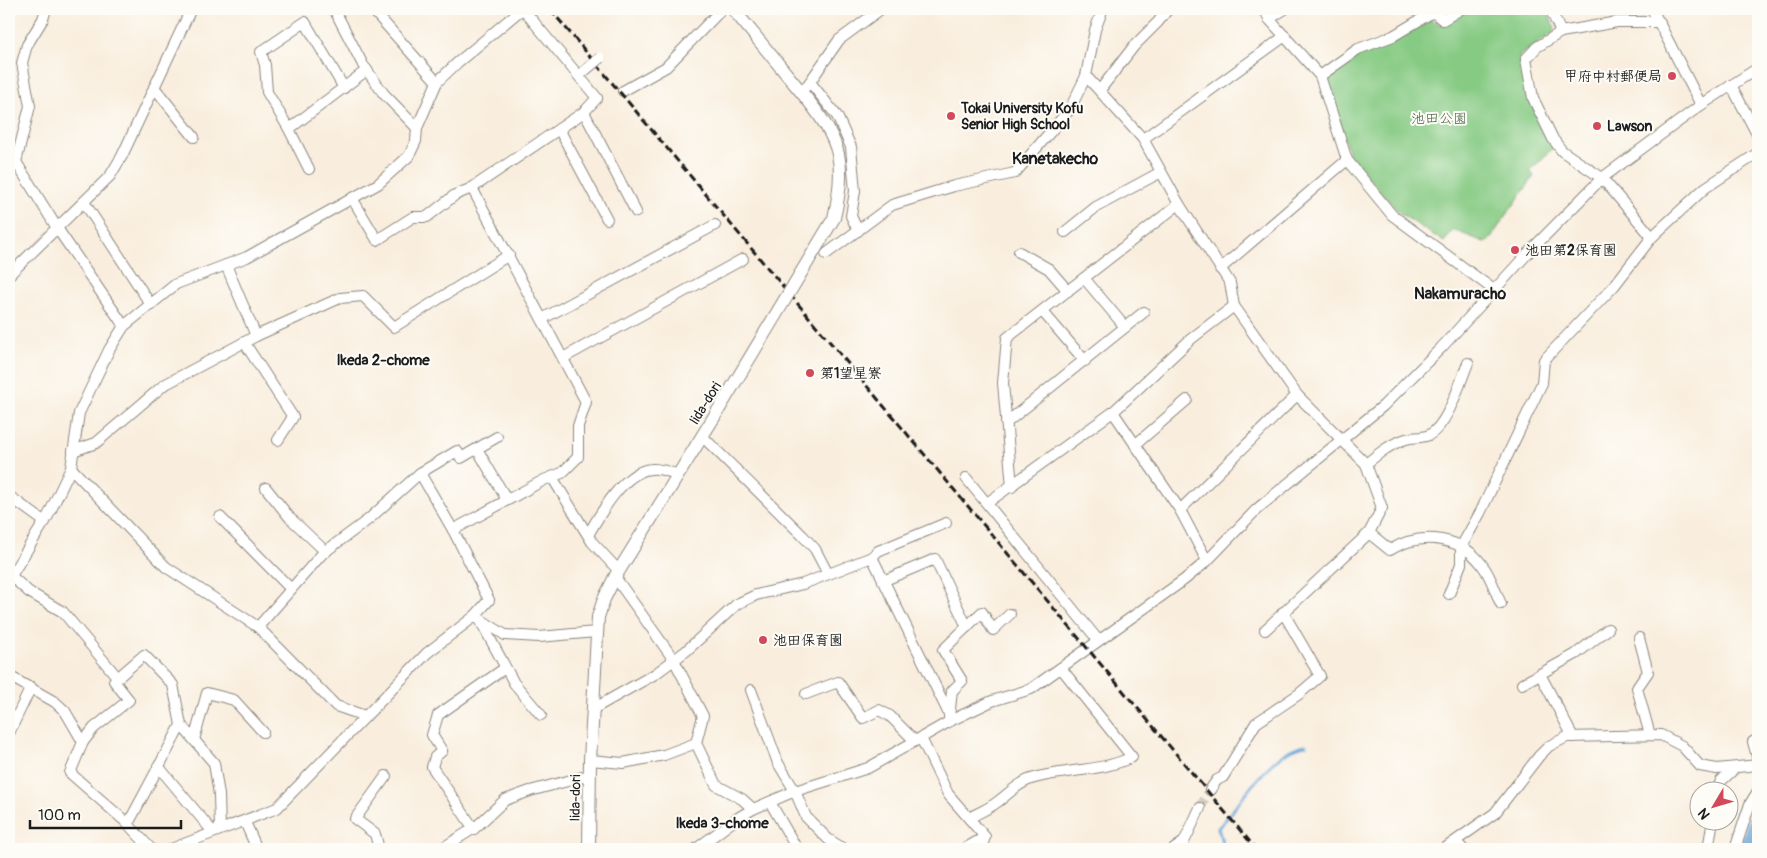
<svg xmlns="http://www.w3.org/2000/svg" width="1767" height="858" viewBox="0 0 1767 858" font-family="Pangolin,'Klee One',sans-serif">
<rect width="100%" height="100%" fill="#fdfcf7"/>
<filter id="ink" filterUnits="userSpaceOnUse"><feTurbulence type="fractalNoise" baseFrequency=".02" numOctaves="2"/><feDisplacementMap in="SourceGraphic" scale="10" xChannelSelector="R" yChannelSelector="G"/><feConvolveMatrix kernelMatrix="1 2 1 2 8 2 1 2 1" color-interpolation-filters="sRGB"/></filter>
<filter id="wash" filterUnits="userSpaceOnUse"><feTurbulence type="fractalNoise" baseFrequency=".0096" numOctaves="4" result="noise"/><feDisplacementMap in="SourceGraphic" scale="20" xChannelSelector="R" yChannelSelector="G"/><feGaussianBlur stdDeviation="1.12" result="paint"/><feColorMatrix in="noise" values="0 0 0 0 0 0 0 0 0 0 0 0 0 0 0 0 0 1.4 0 .05"/><feComposite in="paint" operator="in"/></filter>
<g filter="url(#wash)">
<rect width="100%" height="100%" fill="#f9eede"/>
<!-- green -->
<path fill="#86ca83" stroke="#517350" d="M 1466,9 L 1545,9 L 1555,28 L 1554,32 L 1519,56 L 1530,102 L 1555,146 L 1530,171 L 1534,176 L 1487,243 L 1453,230 L 1444,242 L 1401,214 L 1350,158 L 1328,83 L 1328,78 L 1356,56 L 1427,18 L 1441,25 Z"/>
<g fill="none" stroke-linecap="round" stroke-linejoin="round">
<!-- stream -->
<path stroke="#68a4d9" stroke-width="3" d="M 1224,849 L 1218,828 C 1242,803 1270,750 1306,745"/>
<!-- river -->
<path stroke="#68a4d9" stroke-width="19" d="M 1749,849 L 1758,818"/>
</g>
</g>
<g filter="url(#ink)">
<g fill="none" stroke-linecap="round" stroke-linejoin="round">
<!-- minor-tunnel -->
<path stroke="#d8cec1" stroke-width="10" stroke-dasharray="10 5" stroke-linecap="butt" d="M 1200,808 L 1210,790"/>
<defs>
<g id="minor">
<path d="M 46,9 L 43,19 L 27,45 L 22,63 L 30,106 L 16,162 L 57,228 L 124,326"/>
<path d="M 334,9 L 363,65 L 384,94 L 417,128"/>
<path d="M 372,9 L 437,82"/>
<path d="M 1264,9 L 1270,20 L 1320,76 L 1347,160 L 1392,215 L 1494,290"/>
<path d="M 1550,9 L 1561,32"/>
<path d="M 1652,9 L 1701,105"/>
<path d="M 1269,19 L 1285,9"/>
<path d="M 1086,76 L 1143,139 L 1179,204 L 1230,283 L 1234,306 L 1297,395 L 1366,464 L 1382,508 L 1369,533 L 1265,630"/>
<path d="M 1320,76 L 1358,49 L 1393,36 L 1433,12 L 1443,20 L 1461,9"/>
<path d="M 810,82 L 837,116 L 851,147 L 855,191 L 851,216 L 858,231"/>
<path d="M 1731,85 L 1758,136"/>
<path d="M 807,86 L 839,40 L 881,9"/>
<path d="M 154,87 L 194,137"/>
<path d="M 1100,90 L 1134,46 L 1158,22 L 1168,9"/>
<path d="M 623,91 L 666,67 L 722,9"/>
<path d="M 584,112 L 636,212"/>
<path d="M 289,129 L 267,92 L 265,65 L 261,52 L 305,22 L 344,88"/>
<path d="M 559,129 L 607,219"/>
<path d="M 1143,139 L 1285,36"/>
<path d="M 309,169 L 289,129 L 367,70"/>
<path d="M 352,198 L 377,240 L 413,217 L 427,217 L 455,195 L 472,188"/>
<path d="M 84,202 L 151,305"/>
<path d="M 1065,232 L 1096,207 L 1161,172"/>
<path d="M 1652,237 L 1602,178 L 1562,151 L 1553,139 L 1533,98 L 1526,59 L 1537,47 L 1561,32 L 1617,22 L 1660,22"/>
<path d="M 1019,252 L 1049,269 L 1068,291"/>
<path d="M 826,254 L 892,205 L 954,186 L 1015,173 L 1070,109 L 1086,76 L 1095,30 L 1101,14 L 1099,9"/>
<path d="M 226,265 L 256,336"/>
<path d="M 1220,269 L 1347,160"/>
<path d="M 9,275 L 110,176 L 122,156 L 191,9"/>
<path d="M 1084,278 L 1125,327"/>
<path d="M 1043,312 L 1085,361"/>
<path d="M 542,319 L 715,225"/>
<path d="M 244,342 L 293,417 L 278,440"/>
<path d="M 563,358 L 743,259"/>
<path d="M 1113,412 L 1180,510 L 1207,561"/>
<path d="M 1006,423 L 1144,312"/>
<path d="M 702,436 L 803,536 L 815,549 L 828,574"/>
<path d="M 1135,445 L 1187,400"/>
<path d="M 477,449 L 507,500"/>
<path d="M 73,451 L 96,443 L 164,385 L 256,336 L 340,298 L 363,296 L 394,327 L 509,255"/>
<path d="M 1366,464 C 1378,454 1390,444 1406,439 C 1413,437 1422,438 1429,435 C 1448,425 1460,382 1468,363"/>
<path d="M 71,468 L 166,567 L 258,627 L 336,706 L 365,716"/>
<path d="M 420,473 L 457,451 L 461,458 L 497,437"/>
<path d="M 552,477 L 592,542 L 619,571"/>
<path d="M 966,478 L 1098,640"/>
<path d="M 1012,487 L 1003,383 L 1007,338 L 1179,204"/>
<path d="M 266,488 L 290,518 L 326,552"/>
<path d="M 9,496 L 45,522"/>
<path d="M 987,503 L 1113,412 L 1191,339 L 1234,306"/>
<path d="M 1180,510 L 1297,395"/>
<path d="M 220,517 L 291,589"/>
<path d="M 1369,533 L 1390,550 C 1422,531 1464,536 1485,569 C 1492,580 1496,593 1501,604"/>
<path d="M 588,535 C 600,514 624,471 651,469 C 660,468 670,472 678,475"/>
<path d="M 872,557 L 878,551 L 946,523"/>
<path d="M 11,576 L 29,592 L 63,612 L 118,678"/>
<path d="M 615,577 L 674,660 L 703,716 L 696,743 L 716,785 L 742,799 L 753,809"/>
<path d="M 9,579 L 48,516 L 71,468 L 79,413 L 109,350 L 124,326 L 176,284 L 247,257 L 378,184 L 409,156 L 416,141 L 417,128 L 437,82 L 457,63 L 522,9"/>
<path d="M 883,581 L 935,559 L 967,627"/>
<path d="M 1449,594 L 1461,564 L 1461,547 L 1480,513 L 1542,383 L 1544,360 L 1614,286 L 1652,237 L 1705,188 L 1758,153"/>
<path d="M 475,616 L 489,600 L 453,530 L 544,480 L 562,473 L 578,457 L 578,426 L 586,402 L 472,188 L 584,112 L 597,98 L 523,9"/>
<path d="M 480,620 L 514,683 L 541,715"/>
<path d="M 258,627 L 322,554 L 369,519 L 420,473 L 453,530"/>
<path d="M 1639,638 L 1648,672 L 1637,688 L 1650,735"/>
<path d="M 1540,674 L 1573,737"/>
<path d="M 9,676 L 55,702 L 65,711 L 83,742 L 70,773 L 126,822 L 151,849"/>
<path d="M 1522,684 L 1576,654 L 1608,629"/>
<path d="M 751,690 L 778,763 L 795,791 L 806,817 L 828,839 L 844,849"/>
<path d="M 806,694 L 838,682 L 863,718 L 879,710 L 890,716 L 915,741"/>
<path d="M 593,709 L 655,674 L 686,651 L 737,604 L 756,595 L 803,584 L 872,557 L 952,720"/>
<path d="M 949,717 L 952,691 L 962,681 L 943,650 L 982,612 L 993,630 L 1010,614"/>
<path d="M 181,725 L 194,740 L 207,693 L 234,700 L 263,732"/>
<path d="M 9,733 L 31,687"/>
<path d="M 921,738 L 948,794 L 985,837 L 981,849"/>
<path d="M 1758,739 L 1753,742 L 1758,760"/>
<path d="M 194,740 L 214,763 L 219,795 L 220,829"/>
<path d="M 83,742 L 94,728 L 129,700 L 114,681 L 144,655 L 173,685 L 181,725 L 128,824"/>
<path d="M 590,760 L 623,763 L 664,755 L 696,743"/>
<path d="M 158,766 L 213,832"/>
<path d="M 1210,790 L 1217,780 L 1223,777 L 1256,723 L 1299,694 L 1320,676 L 1283,612"/>
<path d="M 1717,790 L 1721,781 L 1734,769"/>
<path d="M 770,802 L 797,849"/>
<path d="M 969,818 C 978,813 988,809 996,803 C 1008,795 1016,784 1031,779 C 1063,769 1102,772 1132,757 L 1061,668"/>
<path d="M 245,822 L 257,849"/>
<path d="M 474,829 L 432,767 L 435,757 L 442,751 L 432,735 L 438,715 L 505,668"/>
<path d="M 1456,842 L 1463,849"/>
<path d="M 171,849 L 277,808 L 427,653 L 475,616 L 505,635 L 539,637 L 596,632"/>
<path d="M 379,849 L 375,834 L 355,819 L 386,776"/>
<path d="M 441,849 L 476,827 L 505,800 L 530,791 L 590,775"/>
<path d="M 696,849 L 736,819 L 753,809 L 795,791 L 868,768 L 952,720 L 992,701 L 1031,689 L 1184,580 L 1207,561 L 1257,509 L 1383,406 L 1441,348 L 1528,253 L 1602,178 L 1701,105 L 1758,68"/>
<path d="M 964,849 L 985,837"/>
<path d="M 1174,849 L 1184,842 L 1200,808"/>
<path d="M 1444,849 L 1495,813 L 1539,756 L 1549,746 L 1567,737 L 1661,735 L 1682,746 L 1700,766 L 1717,769 L 1758,765"/>
<path d="M 1708,849 L 1713,820"/>
<path d="M 1735,849 L 1750,804 L 1758,791"/>
</g>
<g id="major">
<path d="M 733,9 L 807,99"/>
<path d="M 589,849 L 590,760 L 598,617 L 604,599 L 615,577 L 719,409"/>
</g>
</defs>
<!-- minor casing -->
<use href="#minor" stroke="#8a857d" stroke-width="12"/>
<!-- major casing -->
<use href="#major" stroke="#8a857d" stroke-width="14"/>
<!-- minor -->
<use href="#minor" stroke="#fff" stroke-width="10"/>
<!-- major -->
<use href="#major" stroke="#fff" stroke-width="12"/>
<!-- rail -->
<path stroke="#1c1c1c" stroke-width="3" stroke-dasharray="8 4" stroke-linecap="butt" d="M 550,9 L 1256,849"/>
<defs>
<path id="minor-bridge" d="M 582,73 L 600,58"/>
<path id="major-bridge" d="M 719,409 L 834,218 C 846,165 842,142 807,99"/>
</defs>
<!-- minor-bridge casing -->
<use href="#minor-bridge" stroke="#8a857d" stroke-width="12" stroke-linecap="butt"/>
<!-- major-bridge casing -->
<use href="#major-bridge" stroke="#8a857d" stroke-width="14" stroke-linecap="butt"/>
<!-- minor-bridge -->
<use href="#minor-bridge" stroke="#fff" stroke-width="10"/>
<!-- major-bridge -->
<use href="#major-bridge" stroke="#fff" stroke-width="12"/>
</g>
</g>
<!-- markers -->
<g fill="#d1495b" stroke="#fdfcf7" stroke-width="2">
<circle cx="1672" cy="76" r="5"/>
<circle cx="951" cy="116" r="5"/>
<circle cx="1597" cy="126" r="5"/>
<circle cx="1515" cy="250" r="5"/>
<circle cx="810" cy="373" r="5"/>
<circle cx="763" cy="640" r="5"/>
</g>
<g text-anchor="middle" stroke-width="4" stroke-linejoin="round" paint-order="stroke">
<!-- poi labels -->
<g font-size="14" font-weight="bold" fill="#1c1c1c" stroke="#fdfcf7" text-anchor="start">
<text x="1662" y="81" text-anchor="end">甲府中村郵便局</text>
<text x="961" y="113">Tokai University Kofu<tspan x="961" dy="16">Senior High School</tspan></text>
<text x="1607" y="131">Lawson</text>
<text x="1525" y="255">池田第2保育園</text>
<text x="820" y="378">第1望星寮</text>
<text x="773" y="645">池田保育園</text>
</g>
<!-- park labels -->
<g font-size="14" fill="#466245" stroke="#fdfcf7">
<text x="1439" y="123">池田公園</text>
</g>
<!-- street labels -->
<g font-size="14" fill="#1c1c1c" stroke="#fdfcf7">
<text transform="translate(705 403) rotate(-58)" y="5">Iida-dori</text>
<text transform="translate(575 798) rotate(-89)" y="5">Iida-dori</text>
</g>
<!-- neighbourhood labels -->
<g font-size="15" font-weight="bold" fill="#1c1c1c" stroke="#fdfcf7">
<text x="383" y="365">Ikeda 2-chome</text>
<text x="722" y="828">Ikeda 3-chome</text>
</g>
<!-- quarter labels -->
<g font-size="16" font-weight="bold" fill="#1c1c1c" stroke="#fdfcf7">
<text x="1055" y="164">Kanetakecho</text>
<text x="1460" y="299">Nakamuracho</text>
</g>
</g>
<!-- margin -->
<rect width="1767" height="858" fill="none" stroke="#fdfcf7" stroke-width="30"/>
<!-- north arrow -->
<g transform="translate(1714 806) rotate(232)"><circle r="24" fill="#fdfcf7" stroke="#a3a29f"/>
<path d="M0-4L9 19L0 12L-9 19Z" fill="#d1495b"/>
<text y="-8" font-size="14" font-weight="bold" text-anchor="middle" fill="#1c1c1c">N</text>
</g>
<!-- scale -->
<path d="M30 820v8h151v-8" fill="none" stroke="#1c1c1c" stroke-width="2.5"/>
<text x="38" y="820" font-size="15" fill="#1c1c1c" stroke="#fdfcf7" stroke-width="4" paint-order="stroke">100 m</text>
</svg>
